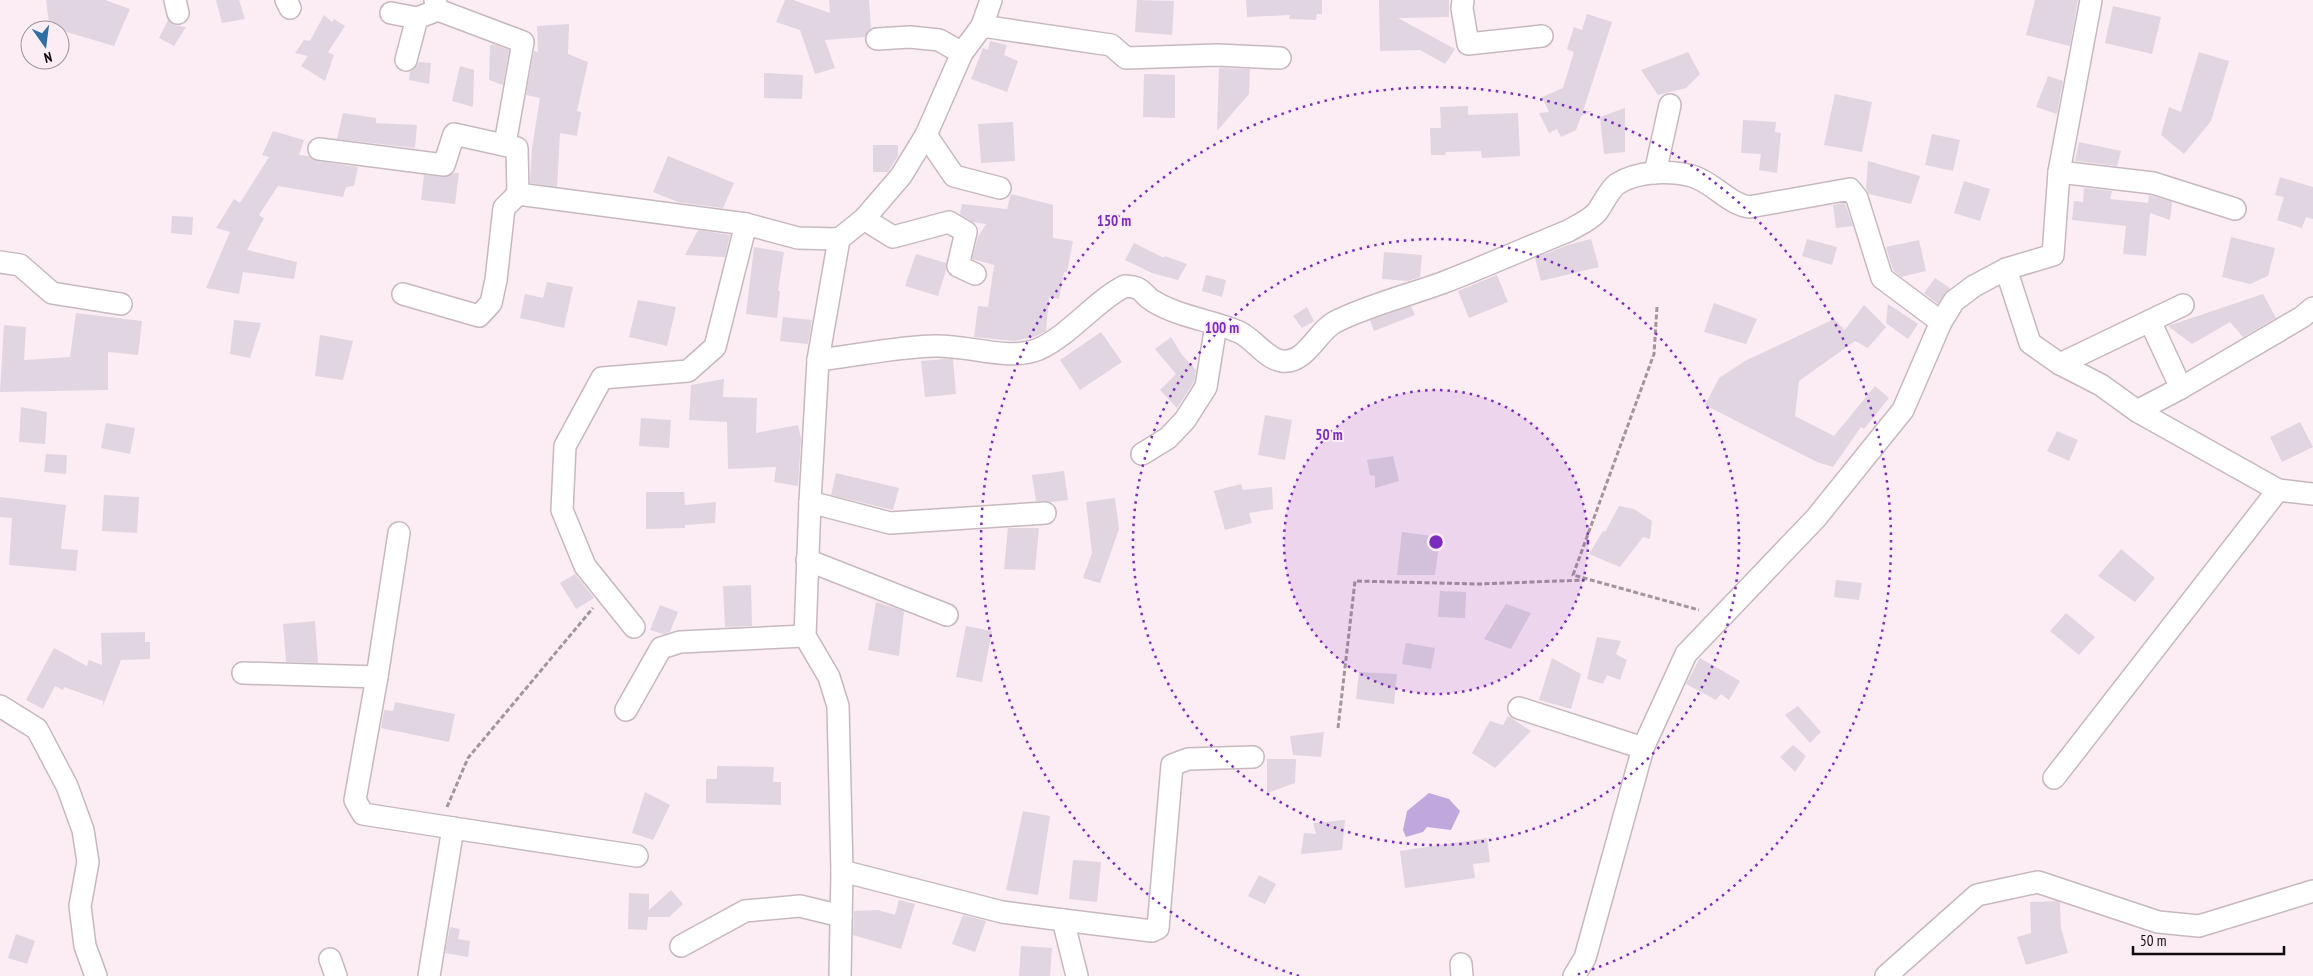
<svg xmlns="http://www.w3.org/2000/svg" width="2313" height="976" viewBox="0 0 2313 976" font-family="'PT Sans Narrow',sans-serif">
<rect width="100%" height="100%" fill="#fcedf4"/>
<!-- water -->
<path fill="#c0a7dc" d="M 1429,793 L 1449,799 L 1460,811 L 1451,830 L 1427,827 L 1423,832 L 1406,837 L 1403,830 L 1407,811 Z"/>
<!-- building -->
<g fill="#e0d5e0">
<path d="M 46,0 L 105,0 L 130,9 L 114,46 L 63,31 L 60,39 L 60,30 L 50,30 Z"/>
<path d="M 216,0 L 239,0 L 245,19 L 222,23 Z"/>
<path d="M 785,0 L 793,0 L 830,13 L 829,0 L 869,0 L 871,28 L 865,37 L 825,40 L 835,68 L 815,74 L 800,30 L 776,22 Z"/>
<path d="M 1137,0 L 1174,1 L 1172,35 L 1135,32 Z"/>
<path d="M 1246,0 L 1322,0 L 1322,14 L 1317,14 L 1316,20 L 1289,19 L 1290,15 L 1247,17 Z"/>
<path d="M 1379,0 L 1449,0 L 1449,17 L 1398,18 L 1455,49 L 1445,64 L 1420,50 L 1380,51 Z"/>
<path d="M 2035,0 L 2078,0 L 2070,46 L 2026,35 Z"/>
<path d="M 2113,6 L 2161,17 L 2152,54 L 2105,43 Z"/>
<path d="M 1587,14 L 1612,22 L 1583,111 L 1592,111 L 1581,116 L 1576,130 L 1561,137 L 1557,129 L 1549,133 L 1539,113 L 1549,112 L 1542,97 L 1563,88 L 1574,52 L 1567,49 L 1574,27 L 1582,30 Z"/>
<path d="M 324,15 L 332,22 L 334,19 L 345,26 L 328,52 L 334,55 L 325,81 L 301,66 L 308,56 L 295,53 L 304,40 L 310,41 Z"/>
<path d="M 168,20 L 174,25 L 186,27 L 174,46 L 159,38 Z"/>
<path d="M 569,24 L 568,54 L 588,62 L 577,111 L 581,112 L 577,136 L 560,133 L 557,187 L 530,183 L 532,148 L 540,98 L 526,95 L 534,51 L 538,52 L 537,26 Z"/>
<path d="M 990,41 L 1007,45 L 1004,55 L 1018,61 L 1007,92 L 971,79 L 983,48 L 988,50 Z"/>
<path d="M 493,44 L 509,50 L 503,85 L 489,80 L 490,46 Z"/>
<path d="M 1688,52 L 1700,74 L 1686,88 L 1658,95 L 1641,70 Z"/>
<path d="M 2199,52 L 2229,61 L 2211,121 L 2184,154 L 2161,135 L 2169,107 L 2181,112 Z"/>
<path d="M 419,62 L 431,63 L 429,84 L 409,80 L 410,72 L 415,68 Z"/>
<path d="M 460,66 L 474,70 L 473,107 L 452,101 Z"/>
<path d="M 1219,68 L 1250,69 L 1249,94 L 1217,131 Z"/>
<path d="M 764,73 L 803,75 L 802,99 L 764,98 Z"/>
<path d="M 1144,74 L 1175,75 L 1175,118 L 1143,117 Z"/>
<path d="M 2048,76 L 2063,81 L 2057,114 L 2036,107 Z"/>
<path d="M 1835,94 L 1872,102 L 1862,152 L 1824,145 Z"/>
<path d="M 1468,106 L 1468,115 L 1518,113 L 1520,156 L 1482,158 L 1481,151 L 1446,152 L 1445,155 L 1431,155 L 1430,128 L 1441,128 L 1440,107 Z"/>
<path d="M 1625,108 L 1625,152 L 1604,154 L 1600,117 Z"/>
<path d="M 343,113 L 376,118 L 376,123 L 417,125 L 415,148 L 337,139 Z"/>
<path d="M 1743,120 L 1776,122 L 1775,132 L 1781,133 L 1777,173 L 1759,170 L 1761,154 L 1741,153 Z"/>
<path d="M 1013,122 L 1015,161 L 981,163 L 978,124 Z"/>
<path d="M 273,131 L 304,140 L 299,155 L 309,156 L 317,161 L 358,167 L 354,186 L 346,187 L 343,197 L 278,186 L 259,215 L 264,218 L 247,250 L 297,262 L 294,279 L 243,272 L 239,294 L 206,288 L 230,232 L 216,228 L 234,199 L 240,203 L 269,157 L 262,155 Z"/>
<path d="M 1932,134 L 1960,140 L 1953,171 L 1925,165 Z"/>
<path d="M 2079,142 L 2121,151 L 2117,166 L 2075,161 Z"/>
<path d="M 873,145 L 898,145 L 898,156 L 888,172 L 873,172 Z"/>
<path d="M 668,156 L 734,183 L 723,208 L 678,202 L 653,192 Z"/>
<path d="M 1868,161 L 1920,176 L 1911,204 L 1869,194 L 1866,189 Z"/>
<path d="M 454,173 L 459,173 L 455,204 L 421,200 L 424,175 L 443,177 Z"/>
<path d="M 2280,177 L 2313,187 L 2313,219 L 2306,217 L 2302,228 L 2277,220 L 2284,197 L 2275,195 Z"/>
<path d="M 1964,181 L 1990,189 L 1980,221 L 1954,213 Z"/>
<path d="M 2084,188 L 2112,191 L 2110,199 L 2148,203 L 2149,195 L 2172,202 L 2170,220 L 2150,213 L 2146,256 L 2123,254 L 2126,226 L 2072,220 L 2074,201 L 2083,202 Z"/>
<path d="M 1011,194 L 1053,205 L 1053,238 L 1073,241 L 1067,272 L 1064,272 L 1059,299 L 1049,297 L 1046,331 L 1034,337 L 1014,341 L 974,337 L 978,306 L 988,307 L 994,265 L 972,259 L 978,237 L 986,224 L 973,222 L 960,214 L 962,204 L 1007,209 Z"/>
<path d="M 1845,203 L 1853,226 L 1836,228 L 1833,205 Z"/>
<path d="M 172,216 L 193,217 L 192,235 L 171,233 Z"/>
<path d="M 698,230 L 730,235 L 725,257 L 685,255 Z"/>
<path d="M 2231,237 L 2275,248 L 2268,276 L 2250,284 L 2222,277 Z"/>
<path d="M 1591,239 L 1599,267 L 1541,281 L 1535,258 L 1568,245 Z"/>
<path d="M 1807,239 L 1837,247 L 1832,265 L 1802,256 Z"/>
<path d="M 1919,240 L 1926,271 L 1901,277 L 1893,270 L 1886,247 Z"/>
<path d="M 1134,243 L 1164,258 L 1165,256 L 1187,264 L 1178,280 L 1152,273 L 1125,260 Z"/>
<path d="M 754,247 L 784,252 L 778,291 L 780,291 L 777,318 L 746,314 Z"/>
<path d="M 1384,252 L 1422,255 L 1420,277 L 1408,281 L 1382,279 Z"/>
<path d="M 916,254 L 946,263 L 946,270 L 938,296 L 905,286 Z"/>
<path d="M 1206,275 L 1226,280 L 1222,297 L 1202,291 Z"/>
<path d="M 1497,275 L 1508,302 L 1469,318 L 1458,291 Z"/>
<path d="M 1935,278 L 1950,288 L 1938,304 L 1924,293 Z"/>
<path d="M 547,282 L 573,287 L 564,328 L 520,318 L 525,294 L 543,298 Z"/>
<path d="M 2263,294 L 2276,318 L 2243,337 L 2230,322 L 2192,344 L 2168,326 Z"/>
<path d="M 638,300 L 676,307 L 667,346 L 629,337 Z"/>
<path d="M 1714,303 L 1757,319 L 1746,344 L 1704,332 Z"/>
<path d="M 1888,304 L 1918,324 L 1908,339 L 1886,323 Z"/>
<path d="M 1864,305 L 1886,327 L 1868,348 L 1855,341 L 1799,381 L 1795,416 L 1834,436 L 1875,386 L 1889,398 L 1864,429 L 1861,427 L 1833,467 L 1817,462 L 1705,405 L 1719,378 L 1745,361 L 1834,319 L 1845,330 Z"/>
<path d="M 1411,306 L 1415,315 L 1374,331 L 1370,320 Z"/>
<path d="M 1307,307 L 1314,321 L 1302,328 L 1293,316 Z"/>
<path d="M 76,313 L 142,321 L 138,355 L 108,352 L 108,390 L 0,392 L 4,325 L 26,327 L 24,360 L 70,357 Z"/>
<path d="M 783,317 L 812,320 L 808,344 L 780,341 Z"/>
<path d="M 234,320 L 261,323 L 250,358 L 230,354 Z"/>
<path d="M 1101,332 L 1122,362 L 1080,390 L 1060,360 Z"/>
<path d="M 320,335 L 353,341 L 343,380 L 315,376 Z"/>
<path d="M 1171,337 L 1182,355 L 1196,370 L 1194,382 L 1177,408 L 1160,390 L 1176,374 L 1155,349 Z"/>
<path d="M 945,359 L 953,359 L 956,394 L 925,397 L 921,361 Z"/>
<path d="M 724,379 L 723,397 L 757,398 L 756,433 L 798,425 L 801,439 L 798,486 L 774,482 L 776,467 L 728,469 L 727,422 L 689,420 L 691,385 Z"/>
<path d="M 21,407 L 47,412 L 45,444 L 19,442 Z"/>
<path d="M 1265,415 L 1292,420 L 1285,460 L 1258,455 Z"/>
<path d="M 641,418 L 671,420 L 669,448 L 639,446 Z"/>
<path d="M 2300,422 L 2313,447 L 2282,462 L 2270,437 Z"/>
<path d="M 106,423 L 135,428 L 130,454 L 101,448 Z"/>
<path d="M 2057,431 L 2078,440 L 2069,461 L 2047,451 Z"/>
<path d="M 46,454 L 67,455 L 66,474 L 44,472 Z"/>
<path d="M 1393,456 L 1399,481 L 1375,488 L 1375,476 L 1370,475 L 1367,460 Z"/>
<path d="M 1064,471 L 1068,500 L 1051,502 L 1036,501 L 1032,475 Z"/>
<path d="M 836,473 L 899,488 L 893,510 L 831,495 Z"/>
<path d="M 1241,484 L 1243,490 L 1272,487 L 1273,509 L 1249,513 L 1252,523 L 1225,530 L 1214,491 Z"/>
<path d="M 646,492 L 684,492 L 685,505 L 716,502 L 715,523 L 685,525 L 685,528 L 646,529 Z"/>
<path d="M 104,495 L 139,497 L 137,533 L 102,531 Z"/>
<path d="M 0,497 L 66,505 L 61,549 L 78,550 L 76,571 L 9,565 L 12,518 L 0,517 Z"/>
<path d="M 1115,498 L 1119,529 L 1100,583 L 1083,578 L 1092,553 L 1086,502 Z"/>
<path d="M 1619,506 L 1634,509 L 1652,521 L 1650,539 L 1643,537 L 1620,567 L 1589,554 L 1603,531 L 1605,532 Z"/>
<path d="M 1008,528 L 1039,528 L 1035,570 L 1004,569 Z"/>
<path d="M 1402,532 L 1440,537 L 1435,575 L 1397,575 Z"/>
<path d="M 2121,549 L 2155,578 L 2135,602 L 2098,576 Z"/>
<path d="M 575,574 L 594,598 L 576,609 L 560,583 Z"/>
<path d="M 1836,580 L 1862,583 L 1859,600 L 1834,597 Z"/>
<path d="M 751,585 L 752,626 L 725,627 L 723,586 Z"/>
<path d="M 1440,591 L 1466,592 L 1465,618 L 1438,617 Z"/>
<path d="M 876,602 L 904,611 L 899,656 L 868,650 Z"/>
<path d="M 1506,604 L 1531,613 L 1511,649 L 1484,639 Z"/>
<path d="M 660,605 L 678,612 L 670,632 L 663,634 L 650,630 Z"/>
<path d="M 2066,613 L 2095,637 L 2079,655 L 2050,631 Z"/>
<path d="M 315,621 L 318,663 L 286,662 L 283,624 Z"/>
<path d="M 966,626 L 992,631 L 982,682 L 956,677 Z"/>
<path d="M 145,632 L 145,642 L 150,642 L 150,659 L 121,660 L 103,706 L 103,701 L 64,687 L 63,690 L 55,686 L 43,709 L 26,700 L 54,648 L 87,666 L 89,660 L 102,665 L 101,633 Z"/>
<path d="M 1597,637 L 1621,641 L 1616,654 L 1627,660 L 1620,680 L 1607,675 L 1603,684 L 1587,679 Z"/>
<path d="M 1406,643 L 1435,648 L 1431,669 L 1402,664 Z"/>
<path d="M 1552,658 L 1581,674 L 1571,709 L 1539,700 Z"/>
<path d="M 1700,658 L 1740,681 L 1729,700 L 1721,694 L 1716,700 L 1686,684 Z"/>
<path d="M 1359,672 L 1397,674 L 1394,704 L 1356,699 Z"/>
<path d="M 395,702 L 455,714 L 449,742 L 381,728 L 384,710 L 393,711 Z"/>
<path d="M 1798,706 L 1821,732 L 1810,743 L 1785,715 Z"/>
<path d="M 1508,716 L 1531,731 L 1495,768 L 1472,753 L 1490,721 L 1503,725 Z"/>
<path d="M 1324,732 L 1321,757 L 1293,755 L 1290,736 Z"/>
<path d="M 1793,745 L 1806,756 L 1795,772 L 1780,757 Z"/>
<path d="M 1267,759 L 1296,759 L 1295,783 L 1267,793 Z"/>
<path d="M 717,766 L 774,767 L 773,782 L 781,782 L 781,805 L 706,803 L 706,779 L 717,779 Z"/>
<path d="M 645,792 L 670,805 L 653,840 L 632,833 Z"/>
<path d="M 1023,811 L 1050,816 L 1038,895 L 1006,890 Z"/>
<path d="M 1345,820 L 1342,850 L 1301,854 L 1304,833 L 1316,834 L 1313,823 Z"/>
<path d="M 1487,838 L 1490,862 L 1473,864 L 1475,878 L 1405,888 L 1400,851 Z"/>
<path d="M 1073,860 L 1101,862 L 1097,902 L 1069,899 Z"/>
<path d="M 1259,875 L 1276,884 L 1265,904 L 1248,896 Z"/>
<path d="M 671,890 L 683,904 L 669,917 L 648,917 L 647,930 L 628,929 L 629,893 L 649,894 L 649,910 Z"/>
<path d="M 899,900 L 915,904 L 901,949 L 853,935 L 854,911 L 878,910 L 895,915 Z"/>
<path d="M 2057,901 L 2060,903 L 2061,928 L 2068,953 L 2026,965 L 2017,937 L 2031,933 L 2030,902 Z"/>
<path d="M 963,915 L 986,921 L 975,952 L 952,944 Z"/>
<path d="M 450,927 L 460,929 L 458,939 L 470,941 L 468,957 L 445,953 Z"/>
<path d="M 16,934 L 35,941 L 27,964 L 8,958 Z"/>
<path d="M 1021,946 L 1052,948 L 1050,976 L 1019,976 Z"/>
</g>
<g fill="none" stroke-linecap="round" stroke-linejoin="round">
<defs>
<g id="minor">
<path d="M 175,0 L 178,13"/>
<path d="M 286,0 L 290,8"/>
<path d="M 435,0 L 438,10 L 523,42 L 505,144"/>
<path d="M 1463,0 L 1462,8 L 1468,44 L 1542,36"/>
<path d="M 391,13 L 417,18"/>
<path d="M 982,26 L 1111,45 L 1126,58 L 1217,55 L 1280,58"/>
<path d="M 877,39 L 910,37 L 939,40 L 962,53"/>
<path d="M 406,60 L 417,18 L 438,10"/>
<path d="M 926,135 L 954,176 L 1000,188"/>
<path d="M 319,149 L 444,165 L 454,134 L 517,148 L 518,194"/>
<path d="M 2059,172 L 2153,183 L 2235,209"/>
<path d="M 1655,173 L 1670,105"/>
<path d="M 864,219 L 893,237 L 949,222 L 966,232 L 958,266 L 975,274"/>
<path d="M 839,239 L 818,360 L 810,502 L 805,636 L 829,677 L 838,706 L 842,871 L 840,976"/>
<path d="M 0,262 L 20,265 L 52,293 L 121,304"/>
<path d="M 2006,269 L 2030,343 L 2060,364 L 2101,385 L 2137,411 L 2278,490 L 2313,494"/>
<path d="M 403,294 L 479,316 L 491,303 L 496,280 L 504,208 L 518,194 L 746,224 L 798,238 L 839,239 L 864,219 L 901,176 L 926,135 L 962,53 L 982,26 L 991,0"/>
<path d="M 2150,321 L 2181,388"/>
<path d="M 818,360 C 856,356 895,347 933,346 C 966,344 1008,362 1039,349 C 1070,335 1095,301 1125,286 C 1145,287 1141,294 1153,301 C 1179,317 1211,320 1239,332 C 1254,339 1266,359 1282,361 C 1306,364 1317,331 1335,322 C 1366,306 1409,295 1442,283 C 1484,267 1526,248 1568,231 C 1578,225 1589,221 1597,212 C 1603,204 1609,190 1617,184 C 1637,171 1670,170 1692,176 C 1713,182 1727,203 1749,207 L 1850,189 L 1857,198 L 1882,278 L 1941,322"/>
<path d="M 2060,364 L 2183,305"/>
<path d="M 2137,411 L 2181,388 L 2302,317 L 2313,308"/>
<path d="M 1142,454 L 1168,438 L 1185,420 L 1206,387 L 1216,325"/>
<path d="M 810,502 L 890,523 L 1045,513"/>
<path d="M 399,533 L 377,677 L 355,800 L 363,814 L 453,828"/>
<path d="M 807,560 L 947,615"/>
<path d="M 634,627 L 585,566 L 562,510 L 565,446 L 602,378 L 688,371 L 715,347 L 746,224"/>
<path d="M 243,673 L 377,677"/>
<path d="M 0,706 L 37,729 L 67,786 L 83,830 L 88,862 L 80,906 L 85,946 L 96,976"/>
<path d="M 1519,708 L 1643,748"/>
<path d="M 626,710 L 661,648 L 680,642 L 805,636"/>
<path d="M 2054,778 L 2278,490"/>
<path d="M 842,871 L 1002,912 L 1063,920 L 1077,976"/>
<path d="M 1063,920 L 1152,931 L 1158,928 L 1172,765 L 1188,759 L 1253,757"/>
<path d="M 681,946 L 745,911 L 800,906 L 841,916"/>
<path d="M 330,959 L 336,976"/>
<path d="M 1461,964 L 1462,976"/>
<path d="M 429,976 L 453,828 L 637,856"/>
<path d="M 1574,976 L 1585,958 L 1643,748 L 1686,654 L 1816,518 L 1903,410 L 1941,322 L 1954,301 L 1974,286 L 2006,269 L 2053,255 L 2059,172 L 2091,0"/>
<path d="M 1886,976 L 1977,895 L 2038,882 L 2158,922 L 2199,926 L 2313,891"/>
</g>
</defs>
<!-- minor casing -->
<use href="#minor" stroke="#c7b8bf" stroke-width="24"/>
<!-- path -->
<g stroke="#a2969c" stroke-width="3" stroke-dasharray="5 2.5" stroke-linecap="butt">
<path d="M 1657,307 L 1654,354 L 1573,575 L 1699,610"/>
<path d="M 1338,728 L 1355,581 L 1479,584 L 1585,580"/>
<path d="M 447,807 L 468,758 L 593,608"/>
</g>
<!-- minor -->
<use href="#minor" stroke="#fff" stroke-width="21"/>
</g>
<!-- distance rings -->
<circle cx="1436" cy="542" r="152" fill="#7b2cbf" fill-opacity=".12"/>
<g fill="none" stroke="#7b2cbf" stroke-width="2.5" stroke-dasharray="2.5 5">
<circle cx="1436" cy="542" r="152"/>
<circle cx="1436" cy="542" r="303"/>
<path d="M1299 976A455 455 0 1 1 1573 976"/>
</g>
<circle cx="1436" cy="542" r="8" fill="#7b2cbf" stroke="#fcedf4" stroke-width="2.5"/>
<g font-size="15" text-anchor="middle" font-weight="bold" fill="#7b2cbf" stroke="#fcedf4" stroke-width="4" stroke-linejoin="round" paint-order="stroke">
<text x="1114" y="226">150 m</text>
<text x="1222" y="333">100 m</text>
<text x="1329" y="440">50 m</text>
</g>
<!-- north arrow -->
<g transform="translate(45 45) rotate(166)"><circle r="24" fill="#fcedf4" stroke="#9d9298"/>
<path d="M0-4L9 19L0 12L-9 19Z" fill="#2c70a5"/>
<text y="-8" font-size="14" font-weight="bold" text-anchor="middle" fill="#0f0a0d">N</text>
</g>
<!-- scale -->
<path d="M2133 946v8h151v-8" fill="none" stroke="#0f0a0d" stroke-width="2.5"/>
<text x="2140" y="946" font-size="15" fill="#0f0a0d" stroke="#fcedf4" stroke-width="4" paint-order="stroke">50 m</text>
</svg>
